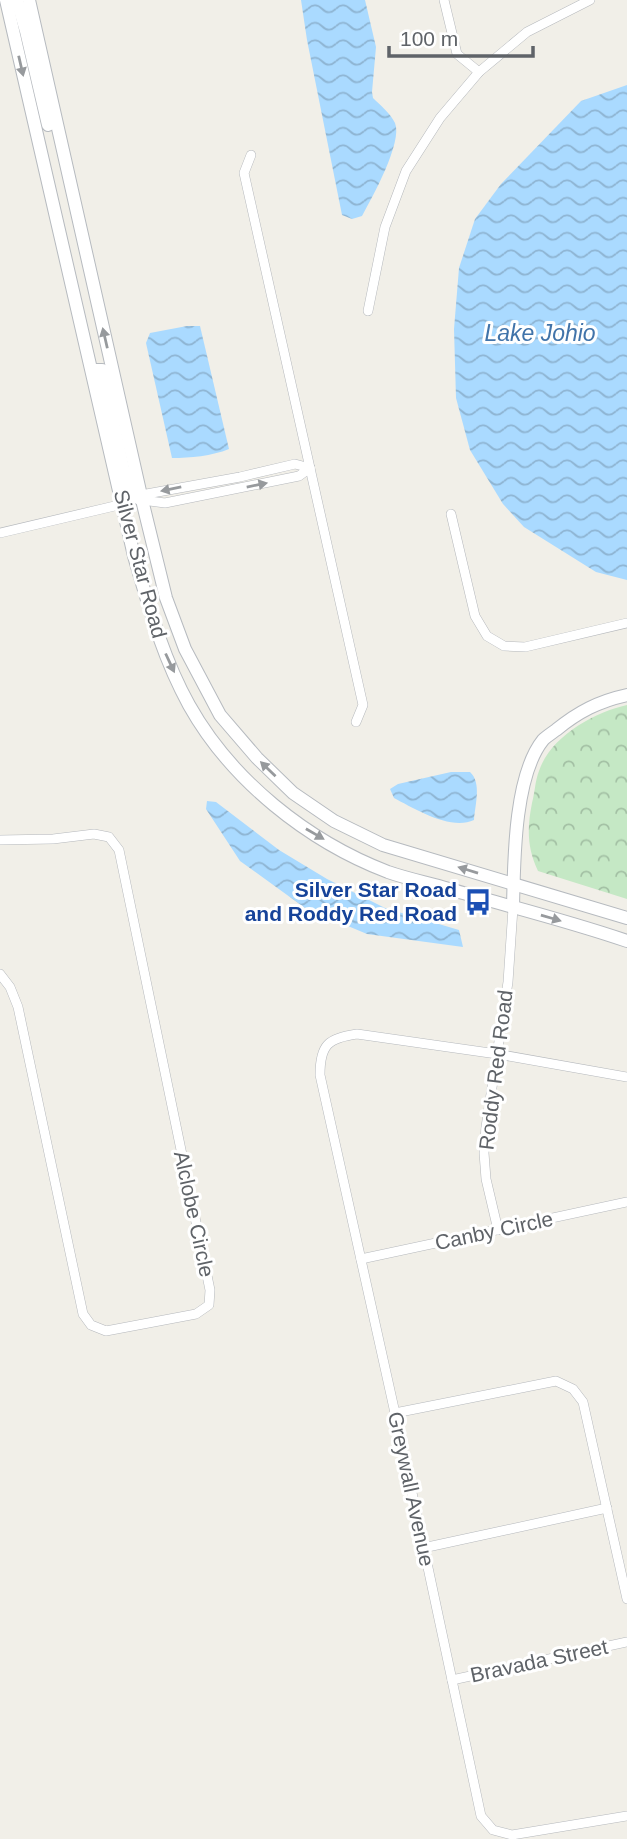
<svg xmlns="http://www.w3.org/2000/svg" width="627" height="1839" viewBox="0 0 627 1839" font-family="Helvetica,sans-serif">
<defs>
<pattern id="forest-crowns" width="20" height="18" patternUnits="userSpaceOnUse" patternTransform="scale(1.75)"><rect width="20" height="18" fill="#c5e8c5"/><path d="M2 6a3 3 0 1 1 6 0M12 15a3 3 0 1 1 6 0" fill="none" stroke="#a3c0a4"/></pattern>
<pattern id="water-waves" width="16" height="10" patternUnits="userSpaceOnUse" patternTransform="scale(1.75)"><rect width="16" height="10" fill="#aadaff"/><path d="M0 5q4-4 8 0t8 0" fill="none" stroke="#8eb4d2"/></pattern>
</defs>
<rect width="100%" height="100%" fill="#f1efe8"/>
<!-- forest -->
<path fill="url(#forest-crowns)" d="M 627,705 L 627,899 L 538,871 C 527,848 527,828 532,803 C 535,792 535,781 539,771 C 550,737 594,712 627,705 Z"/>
<!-- water -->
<g fill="url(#water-waves)">
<path d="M 301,0 L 365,0 L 376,47 L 372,92 L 373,98 C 380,105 391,114 395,123 C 403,142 372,198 362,216 L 352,219 L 342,215 L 307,40 Z"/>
<path d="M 627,85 L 627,580 L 596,572 L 524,527 L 503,504 L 470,450 L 456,398 L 454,329 L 459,268 L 475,219 L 501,184 L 581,101 Z"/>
<path d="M 187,326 L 200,326 L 229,449 C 212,456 190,458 172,458 L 146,343 L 150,333 Z"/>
<path d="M 451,772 L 470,772 C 482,783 475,805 474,820 C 451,831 415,809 394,798 L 390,789 L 398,784 Z"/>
<path d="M 207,801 L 216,802 L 279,850 L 327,879 L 385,908 L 459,930 L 463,947 L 367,934 L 305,908 L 240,861 L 206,809 Z"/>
</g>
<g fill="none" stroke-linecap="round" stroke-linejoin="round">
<defs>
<g id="street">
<path d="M 444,0 L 457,54 L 479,72"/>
<path d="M 251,155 L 244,173 L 363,705 L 356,722"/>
<path d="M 368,311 L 385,227 L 406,171 L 440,118 L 479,72 L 527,32 L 590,0"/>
<path d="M 141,495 L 240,477 L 295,464 L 310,468"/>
<path d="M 142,500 L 165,503 L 299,476 L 310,468"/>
<path d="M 451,514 L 475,616 L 487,636 L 504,646 L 525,647 L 627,623"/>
<path d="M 0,533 L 123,504"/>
<path d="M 0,840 L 53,839 L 94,834 L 109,837 L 119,850 L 210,1290 L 209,1305 L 196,1314 L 106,1331 L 91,1325 L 83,1314 L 18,1007 L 10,987 L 0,974"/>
<path d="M 627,1077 L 497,1054 L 357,1034 C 328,1038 320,1045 320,1075 L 395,1413 L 481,1816 L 493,1830 L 512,1835 L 627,1816"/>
<path d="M 498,1230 L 486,1179 L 484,1153 L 486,1127 L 508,982 L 513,908"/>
<path d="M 361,1259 L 627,1202"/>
<path d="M 395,1413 L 556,1381 L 573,1389 L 583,1402 L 627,1599"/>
<path d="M 423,1548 L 607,1508"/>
<path d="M 452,1680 L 627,1642"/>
</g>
<g id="secondary">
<path d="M 6,0 L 134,556 C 149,607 163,658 189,705 C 231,780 307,841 388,872 C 408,879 429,883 449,889 C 508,906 569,921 627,941"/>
<path d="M 17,0 L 26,31 L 48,125"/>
<path d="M 29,0 L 142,500 L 166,598 L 185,649 L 220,715 L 257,758 L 293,793 L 334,821 L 383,845 L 627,918"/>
<path d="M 92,370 L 102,370 L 123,468 L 130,489 L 134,496 L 142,500"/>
<path d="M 513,908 C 514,862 514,776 543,740 C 546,737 552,733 556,730 C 578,712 599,701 627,695"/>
</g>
</defs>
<!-- street casing -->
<use href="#street" stroke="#b5b8bc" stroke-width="10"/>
<!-- secondary casing -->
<use href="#secondary" stroke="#b6babf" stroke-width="14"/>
<!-- street -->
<use href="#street" stroke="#fff" stroke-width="9"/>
<!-- secondary -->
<use href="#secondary" stroke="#fff" stroke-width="12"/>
</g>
<!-- one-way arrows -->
<defs><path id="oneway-solid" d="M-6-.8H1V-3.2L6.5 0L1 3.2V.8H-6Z" transform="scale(1.75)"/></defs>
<g fill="#979a9d">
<use href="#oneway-solid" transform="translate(21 66) rotate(77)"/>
<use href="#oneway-solid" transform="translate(105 338) rotate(-103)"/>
<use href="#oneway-solid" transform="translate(257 485) rotate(-11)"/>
<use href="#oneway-solid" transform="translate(171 489) rotate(168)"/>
<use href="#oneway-solid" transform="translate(170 663) rotate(65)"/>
<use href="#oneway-solid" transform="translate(268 769) rotate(-136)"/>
<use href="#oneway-solid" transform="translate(315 834) rotate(30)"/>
<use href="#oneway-solid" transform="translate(468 870) rotate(-163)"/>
<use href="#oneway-solid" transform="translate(551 918) rotate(16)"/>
</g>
<!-- icons -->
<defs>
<symbol id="bus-bare" viewBox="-9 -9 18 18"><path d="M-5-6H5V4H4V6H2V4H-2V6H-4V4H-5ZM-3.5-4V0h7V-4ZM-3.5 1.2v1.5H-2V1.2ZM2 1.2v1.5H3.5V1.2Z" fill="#1a4fb4" stroke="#fff" stroke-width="2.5" paint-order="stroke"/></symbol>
</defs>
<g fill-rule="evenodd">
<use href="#bus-bare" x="459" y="883" width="38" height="38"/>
</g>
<g text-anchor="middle" stroke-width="6" stroke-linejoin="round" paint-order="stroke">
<!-- street labels -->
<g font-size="21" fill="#5f6368" stroke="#fff">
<text transform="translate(140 564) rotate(75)" y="7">Silver Star Road</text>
<text transform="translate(496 1070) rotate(-83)" y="7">Roddy Red Road</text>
<text transform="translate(194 1214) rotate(78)" y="7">Alclobe Circle</text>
<text transform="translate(494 1231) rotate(-12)" y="7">Canby Circle</text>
<text transform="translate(411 1489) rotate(78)" y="7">Greywall Avenue</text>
<text transform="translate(539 1661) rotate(-12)" y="7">Bravada Street</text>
</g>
<!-- transit labels -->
<g font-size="21" font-weight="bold" fill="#164399" stroke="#fff" text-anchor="end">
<text x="457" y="897">Silver Star Road<tspan x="457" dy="24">and Roddy Red Road</tspan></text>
</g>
<!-- water labels -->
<g font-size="23" font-style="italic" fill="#4174aa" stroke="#fff">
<text x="540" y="341">Lake Johio</text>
</g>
</g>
<!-- scale -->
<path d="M389 46v10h144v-10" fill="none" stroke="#5f6368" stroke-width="3.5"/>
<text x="400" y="46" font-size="21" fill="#5f6368" stroke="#ffffff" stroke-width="5" paint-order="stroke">100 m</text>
</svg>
